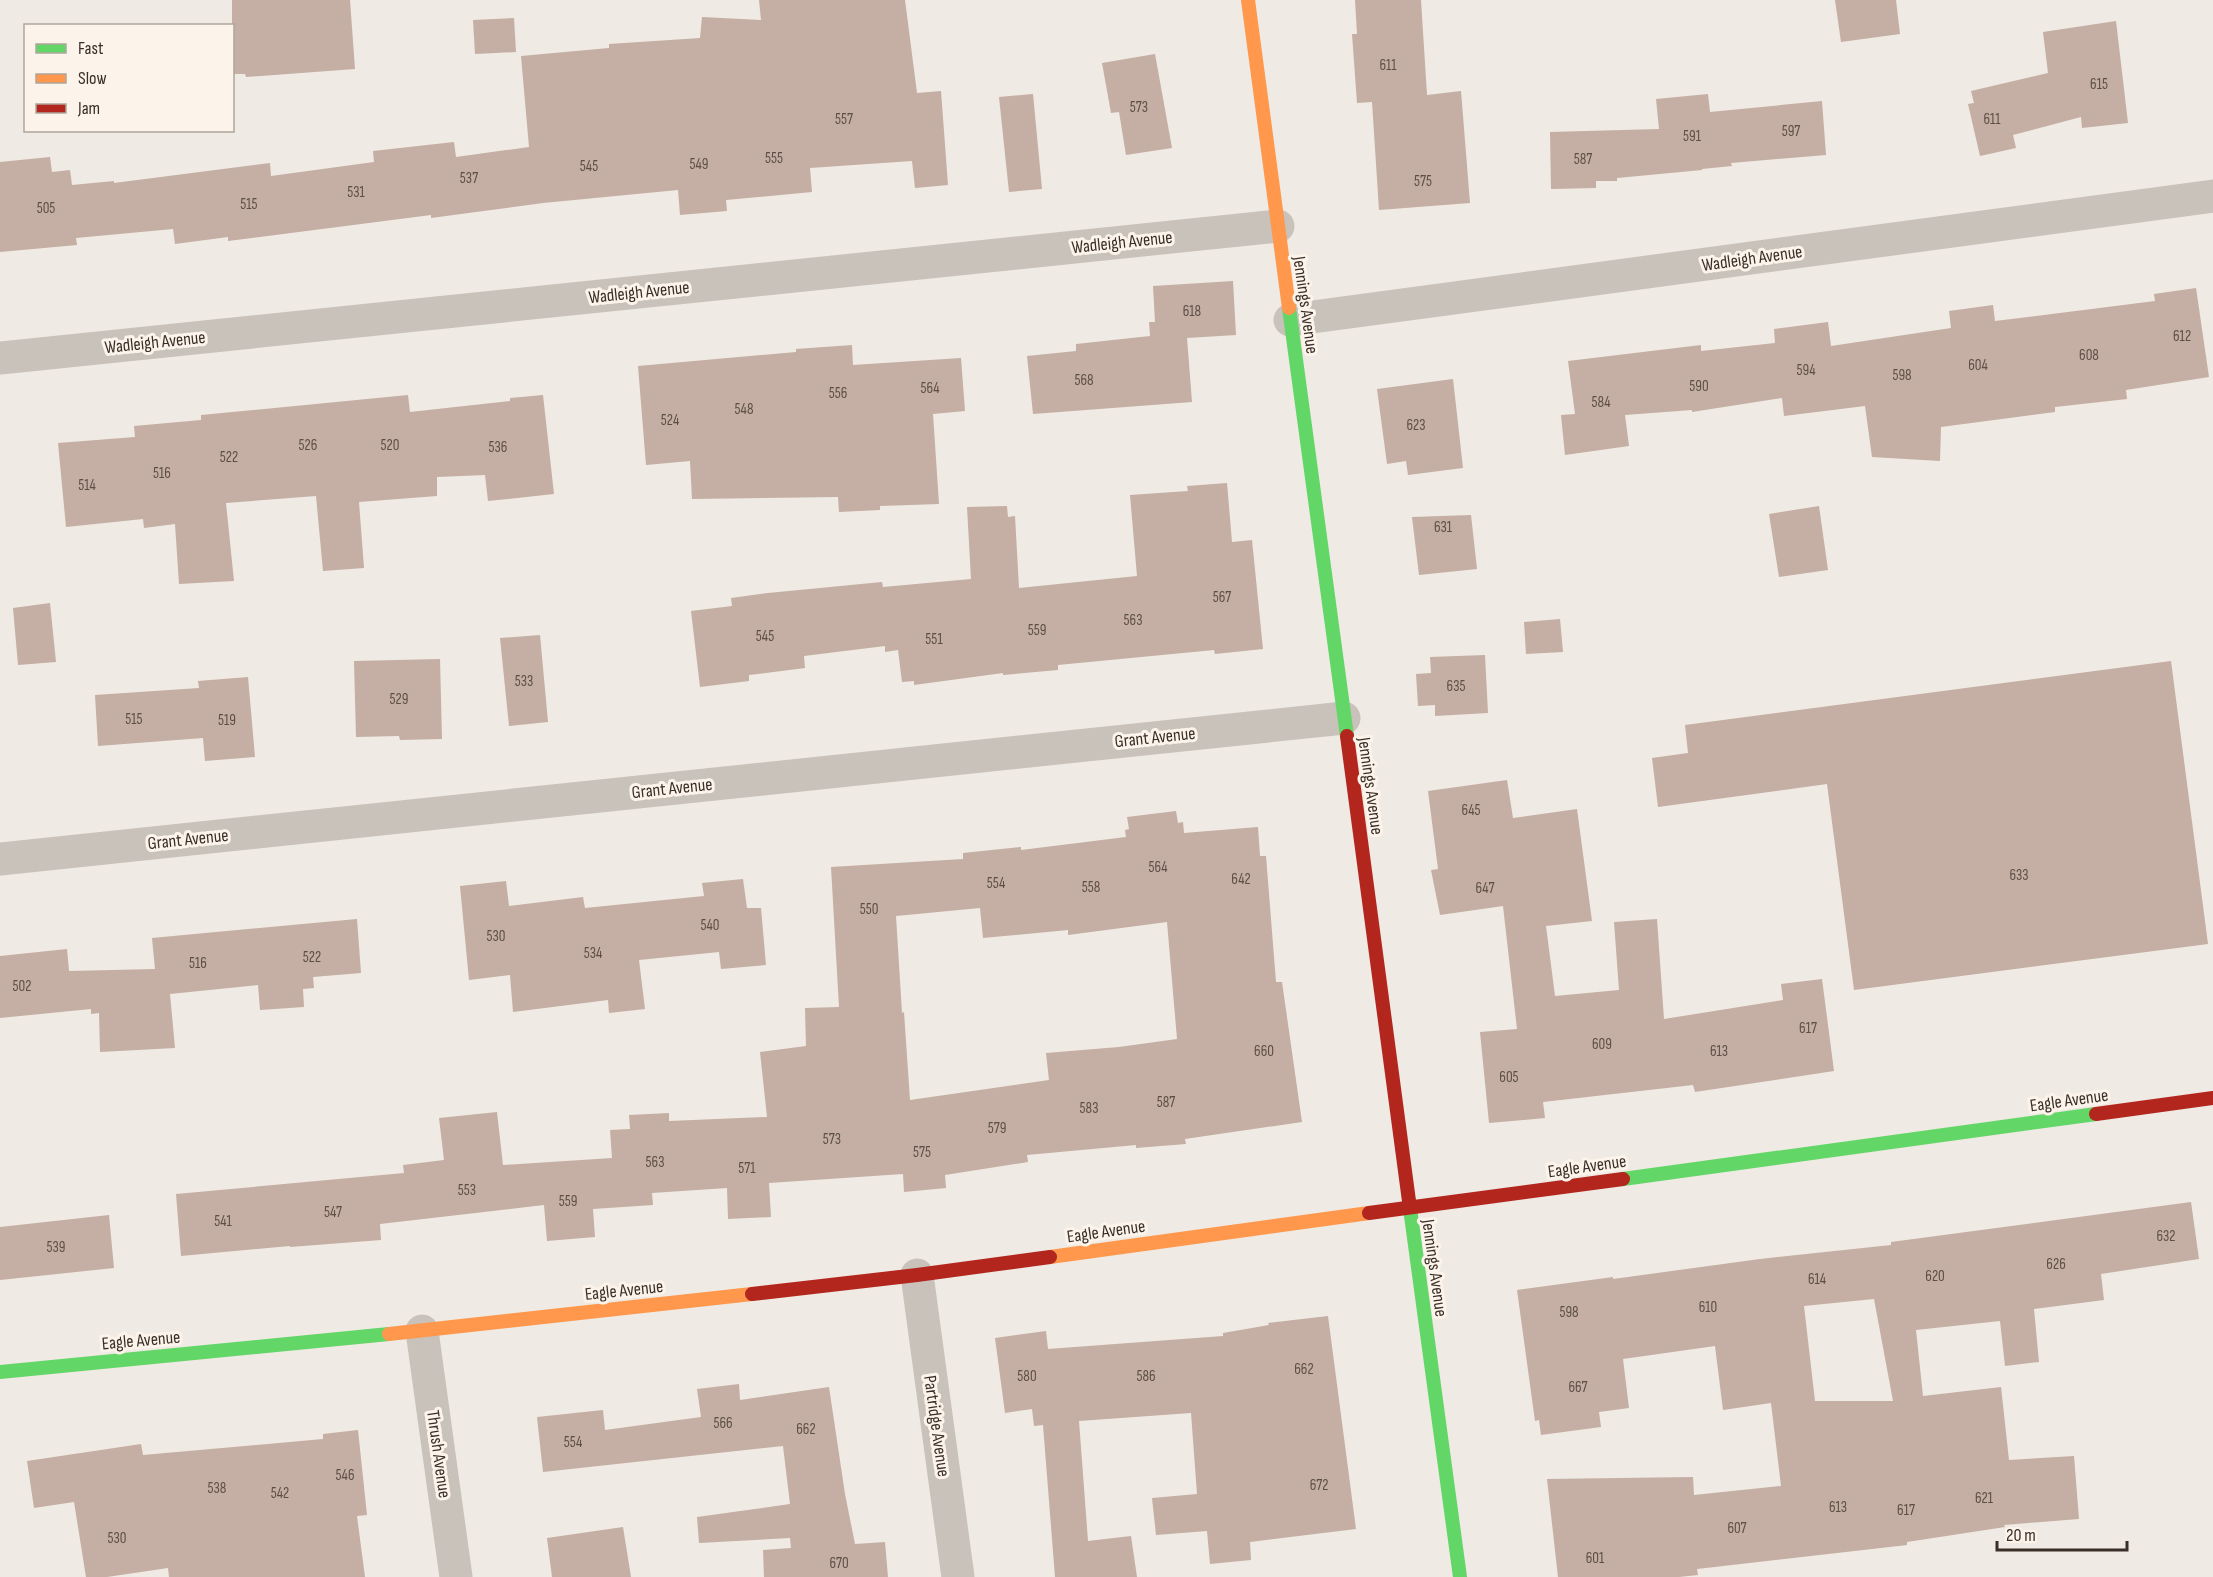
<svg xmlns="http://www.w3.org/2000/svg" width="2213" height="1577" viewBox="0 0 2213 1577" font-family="'Sofia Sans Condensed',sans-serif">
<rect width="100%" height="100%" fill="#efeae3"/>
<!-- building -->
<g fill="#c5aea3" fill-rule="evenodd">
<path d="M 232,0 L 350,0 L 355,69 L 246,77 L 245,74 L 232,74 Z"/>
<path d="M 759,0 L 905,0 L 917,93 L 941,91 L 948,185 L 915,188 L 912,161 L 810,168 L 812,192 L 726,200 L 727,211 L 680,215 L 678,190 L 543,203 L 431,218 L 431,215 L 228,241 L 228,237 L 175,244 L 173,229 L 76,238 L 77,245 L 0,252 L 0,162 L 50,157 L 52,172 L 70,170 L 72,185 L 114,181 L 114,183 L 270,163 L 271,176 L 374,162 L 373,151 L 454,142 L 456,157 L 529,147 L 521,56 L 609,48 L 609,44 L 700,38 L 702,17 L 761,20 Z"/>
<path d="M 1355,0 L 1421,0 L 1427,95 L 1461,91 L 1470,203 L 1379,210 L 1372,102 L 1357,103 L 1352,34 L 1357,34 Z"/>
<path d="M 1835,0 L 1896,0 L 1900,34 L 1841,42 Z"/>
<path d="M 514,18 L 516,52 L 475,54 L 473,20 Z"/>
<path d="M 2116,21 L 2128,123 L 2082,128 L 2081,117 L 2013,135 L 2016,148 L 1980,156 L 1968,104 L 1974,103 L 1971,91 L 2048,73 L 2043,32 Z"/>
<path d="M 1155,54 L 1172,148 L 1126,155 L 1119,112 L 1111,113 L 1102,63 Z"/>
<path d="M 1033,94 L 1042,189 L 1009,192 L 999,97 Z"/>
<path d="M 1708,94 L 1710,112 L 1822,101 L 1826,155 L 1731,163 L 1732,166 L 1702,169 L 1702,170 L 1617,178 L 1617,181 L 1596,181 L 1596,188 L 1551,189 L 1550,132 L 1659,129 L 1656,99 Z"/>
<path d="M 1233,281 L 1236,335 L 1187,338 L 1192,402 L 1033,414 L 1027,356 L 1076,351 L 1076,344 L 1150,336 L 1149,322 L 1155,322 L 1153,286 Z"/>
<path d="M 2196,288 L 2209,377 L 2126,390 L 2127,399 L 2055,407 L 2055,412 L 1941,427 L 1940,461 L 1872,457 L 1865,406 L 1784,416 L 1782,398 L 1692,412 L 1692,410 L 1625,415 L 1629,446 L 1565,455 L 1561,415 L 1575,414 L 1568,361 L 1701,345 L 1701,351 L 1775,343 L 1774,329 L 1828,322 L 1831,346 L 1951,328 L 1949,311 L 1993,305 L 1995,321 L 2155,301 L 2154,294 Z"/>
<path d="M 852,345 L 853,365 L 961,358 L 965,411 L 933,414 L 939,504 L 880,506 L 880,510 L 839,512 L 838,497 L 692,499 L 690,461 L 646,465 L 638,366 L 796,352 L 796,349 Z"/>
<path d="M 1453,379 L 1463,468 L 1408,475 L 1406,461 L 1387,464 L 1377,389 Z"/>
<path d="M 408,395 L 410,412 L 510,401 L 510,398 L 543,395 L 554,494 L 488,501 L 485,475 L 437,477 L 437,496 L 359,502 L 364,568 L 323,571 L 316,496 L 226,503 L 234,581 L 179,584 L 175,524 L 144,528 L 143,519 L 66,527 L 58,443 L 135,437 L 134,426 L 201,420 L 201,415 Z"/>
<path d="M 1227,483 L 1232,542 L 1252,540 L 1263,649 L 1215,654 L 1214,650 L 1058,665 L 1058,670 L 1003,675 L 1003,673 L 914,685 L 914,681 L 902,682 L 898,650 L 885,652 L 885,646 L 804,656 L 805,668 L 749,675 L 749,681 L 700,687 L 691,611 L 732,606 L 731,598 L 768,593 L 882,582 L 883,587 L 971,579 L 967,507 L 1007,506 L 1008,517 L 1015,516 L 1019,588 L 1137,576 L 1130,495 L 1188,491 L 1187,486 Z"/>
<path d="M 1819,506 L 1828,570 L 1779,577 L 1769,514 Z"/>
<path d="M 1471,515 L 1477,569 L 1419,575 L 1412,517 Z"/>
<path d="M 50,603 L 56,662 L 18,665 L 13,608 Z"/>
<path d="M 1560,619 L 1563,652 L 1526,654 L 1524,622 Z"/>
<path d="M 540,635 L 548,722 L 509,726 L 500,638 Z"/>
<path d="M 1485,655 L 1488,713 L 1435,716 L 1435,705 L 1418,706 L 1416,674 L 1431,673 L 1430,657 Z"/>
<path d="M 440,659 L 442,739 L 400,740 L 399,736 L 356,737 L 354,661 Z"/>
<path d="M 2171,661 L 2208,944 L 1854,990 L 1827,784 L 1658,807 L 1652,758 L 1688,753 L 1685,725 Z"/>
<path d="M 248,677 L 255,757 L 205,761 L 203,738 L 98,746 L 95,695 L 199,688 L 198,681 Z"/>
<path d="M 1507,780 L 1513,818 L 1577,809 L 1592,921 L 1546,926 L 1555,996 L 1619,990 L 1614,922 L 1657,919 L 1664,1019 L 1783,1000 L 1781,984 L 1822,979 L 1834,1071 L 1695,1092 L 1693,1085 L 1543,1102 L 1545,1118 L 1489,1123 L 1480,1032 L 1517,1029 L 1503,906 L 1440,915 L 1431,870 L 1438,869 L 1428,791 Z"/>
<path d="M 1176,811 L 1178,823 L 1183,822 L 1184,833 L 1258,827 L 1260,856 L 1266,856 L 1276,982 L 1282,982 L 1302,1122 L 1185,1139 L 1186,1144 L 1136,1148 L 1136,1145 L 1027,1155 L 1028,1162 L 945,1175 L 946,1188 L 904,1192 L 903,1174 L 769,1183 L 771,1217 L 728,1219 L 727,1188 L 652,1193 L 653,1205 L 593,1209 L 595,1237 L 547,1241 L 544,1205 L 380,1224 L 381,1240 L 290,1247 L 290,1246 L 181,1256 L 176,1194 L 404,1173 L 403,1165 L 444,1160 L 439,1118 L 497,1112 L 503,1165 L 612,1158 L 610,1130 L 630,1129 L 629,1115 L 669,1113 L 669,1121 L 767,1117 L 760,1052 L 806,1046 L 805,1008 L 839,1007 L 831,867 L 963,859 L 963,853 L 1021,847 L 1021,850 L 1126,837 L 1125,830 L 1129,829 L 1127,817 ZM 980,908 L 983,938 L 1068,930 L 1068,935 L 1167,922 L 1177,1039 L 1119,1047 L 1046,1053 L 1049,1080 L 910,1100 L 904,1012 L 902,1013 L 896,916 Z"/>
<path d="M 743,879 L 747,908 L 761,908 L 766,965 L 721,969 L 719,952 L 639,960 L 645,1009 L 609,1013 L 608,1000 L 513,1012 L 510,975 L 469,980 L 460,886 L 506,881 L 509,906 L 583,897 L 585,908 L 704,896 L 702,883 Z"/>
<path d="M 357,919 L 361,973 L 313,977 L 314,988 L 303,989 L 304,1007 L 260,1010 L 258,985 L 170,994 L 175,1048 L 100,1052 L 99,1013 L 91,1014 L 91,1009 L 0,1018 L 0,956 L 67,949 L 69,971 L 155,969 L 152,938 Z"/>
<path d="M 2191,1202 L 2199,1259 L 2101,1274 L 2104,1300 L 2034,1309 L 2039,1362 L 2005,1366 L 2000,1321 L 1916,1330 L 1923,1396 L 2001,1387 L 2009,1460 L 2074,1456 L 2079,1519 L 2004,1525 L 2005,1527 L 1907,1542 L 1907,1545 L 1697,1569 L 1698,1575 L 1679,1577 L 1558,1577 L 1547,1479 L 1693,1477 L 1694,1495 L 1781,1486 L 1771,1403 L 1723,1410 L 1715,1346 L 1623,1359 L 1629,1408 L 1599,1412 L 1601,1427 L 1541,1435 L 1539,1420 L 1535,1421 L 1517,1290 L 1613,1277 L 1613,1279 L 1760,1259 L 1891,1245 L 1891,1242 ZM 1874,1299 L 1893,1401 L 1815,1401 L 1804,1306 Z"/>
<path d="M 109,1215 L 114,1268 L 0,1280 L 0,1227 Z"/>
<path d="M 1328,1316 L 1356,1529 L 1250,1542 L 1251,1560 L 1210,1564 L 1207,1531 L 1156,1535 L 1152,1498 L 1197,1494 L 1191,1413 L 1079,1421 L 1088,1541 L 1131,1536 L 1137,1577 L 1055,1577 L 1043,1425 L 1034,1426 L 1032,1409 L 1005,1413 L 995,1338 L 1046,1331 L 1048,1349 L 1223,1336 L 1223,1333 L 1269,1325 L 1268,1323 Z"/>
<path d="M 739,1384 L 740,1400 L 829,1387 L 845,1494 L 855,1544 L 885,1542 L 888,1577 L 764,1577 L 763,1550 L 791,1548 L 790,1538 L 699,1543 L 697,1517 L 790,1504 L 783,1446 L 543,1472 L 537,1417 L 603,1410 L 605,1430 L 701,1417 L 697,1389 Z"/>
<path d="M 358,1430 L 367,1515 L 357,1516 L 365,1577 L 169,1577 L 168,1568 L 107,1577 L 86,1577 L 74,1502 L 34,1508 L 27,1461 L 141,1444 L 143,1455 L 323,1439 L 323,1434 Z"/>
<path d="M 623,1527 L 631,1577 L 552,1577 L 547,1538 Z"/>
</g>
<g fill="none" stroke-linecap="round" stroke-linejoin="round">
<!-- street -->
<g stroke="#c8c2bb" stroke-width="33">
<path d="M 1290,320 L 2213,196"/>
<path d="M 0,358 L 1278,226"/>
<path d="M 0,859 L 1344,718"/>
<path d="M 917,1275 L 958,1577"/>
<path d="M 422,1331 L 456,1577"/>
</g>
<!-- fast -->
<g stroke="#63d668" stroke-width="14">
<path d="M 1289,308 L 1347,736"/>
<path d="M 1623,1179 L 2096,1114"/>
<path d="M 1409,1201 L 1460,1577"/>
<path d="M 0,1372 L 389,1334"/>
</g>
<!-- slow -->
<g stroke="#ff974d" stroke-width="14">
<path d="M 1248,0 L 1289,308"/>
<path d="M 1050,1257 L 1369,1213"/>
<path d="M 389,1334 L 752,1294"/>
</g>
<!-- jam -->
<g stroke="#b3261e" stroke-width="14">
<path d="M 1347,736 L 1409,1201"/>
<path d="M 2096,1114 L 2213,1098"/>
<path d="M 1369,1213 L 1623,1179"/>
<path d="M 752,1294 L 917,1275 L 1050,1257"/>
</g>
</g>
<g text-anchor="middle" stroke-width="6" stroke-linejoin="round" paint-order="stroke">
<!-- number labels -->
<g font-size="15" fill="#5d4f47">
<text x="1388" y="70">611</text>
<text x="2099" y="89">615</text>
<text x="1139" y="112">573</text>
<text x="844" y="124">557</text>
<text x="1992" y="124">611</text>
<text x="1791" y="136">597</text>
<text x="1692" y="141">591</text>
<text x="774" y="163">555</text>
<text x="1583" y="164">587</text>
<text x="699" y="169">549</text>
<text x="589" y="171">545</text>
<text x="469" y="183">537</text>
<text x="1423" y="186">575</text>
<text x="356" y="197">531</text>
<text x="249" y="209">515</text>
<text x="46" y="213">505</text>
<text x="1192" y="316">618</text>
<text x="2182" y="341">612</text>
<text x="2089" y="360">608</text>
<text x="1978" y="370">604</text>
<text x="1806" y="375">594</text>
<text x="1902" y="380">598</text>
<text x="1084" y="385">568</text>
<text x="1699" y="391">590</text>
<text x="930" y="393">564</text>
<text x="838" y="398">556</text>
<text x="1601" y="407">584</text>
<text x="744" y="414">548</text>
<text x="670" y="425">524</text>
<text x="1416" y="430">623</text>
<text x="308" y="450">526</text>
<text x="390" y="450">520</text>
<text x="498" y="452">536</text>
<text x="229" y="462">522</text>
<text x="162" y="478">516</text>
<text x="87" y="490">514</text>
<text x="1443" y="532">631</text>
<text x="1222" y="602">567</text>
<text x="1133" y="625">563</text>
<text x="1037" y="635">559</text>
<text x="765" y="641">545</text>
<text x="934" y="644">551</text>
<text x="524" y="686">533</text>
<text x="1456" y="691">635</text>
<text x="399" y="704">529</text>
<text x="134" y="724">515</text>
<text x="227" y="725">519</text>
<text x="1471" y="815">645</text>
<text x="1158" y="872">564</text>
<text x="2019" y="880">633</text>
<text x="1241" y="884">642</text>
<text x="996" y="888">554</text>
<text x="1091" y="892">558</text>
<text x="1485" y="893">647</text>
<text x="869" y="914">550</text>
<text x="710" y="930">540</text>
<text x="496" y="941">530</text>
<text x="593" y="958">534</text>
<text x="312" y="962">522</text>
<text x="198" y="968">516</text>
<text x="22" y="991">502</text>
<text x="1808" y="1033">617</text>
<text x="1602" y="1049">609</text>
<text x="1264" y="1056">660</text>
<text x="1719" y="1056">613</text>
<text x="1509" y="1082">605</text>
<text x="1166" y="1107">587</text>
<text x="1089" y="1113">583</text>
<text x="997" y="1133">579</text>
<text x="832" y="1144">573</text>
<text x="922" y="1157">575</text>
<text x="655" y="1167">563</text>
<text x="747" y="1173">571</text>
<text x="467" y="1195">553</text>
<text x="568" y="1206">559</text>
<text x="333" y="1217">547</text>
<text x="223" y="1226">541</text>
<text x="2166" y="1241">632</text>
<text x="56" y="1252">539</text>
<text x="2056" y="1269">626</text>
<text x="1935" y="1281">620</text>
<text x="1817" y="1284">614</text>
<text x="1708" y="1312">610</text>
<text x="1569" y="1317">598</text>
<text x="1304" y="1374">662</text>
<text x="1027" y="1381">580</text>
<text x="1146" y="1381">586</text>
<text x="1578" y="1392">667</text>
<text x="723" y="1428">566</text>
<text x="806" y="1434">662</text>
<text x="573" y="1447">554</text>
<text x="345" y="1480">546</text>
<text x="1319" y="1490">672</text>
<text x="217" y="1493">538</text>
<text x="280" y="1498">542</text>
<text x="1984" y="1503">621</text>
<text x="1838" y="1512">613</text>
<text x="1906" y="1515">617</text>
<text x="1737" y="1533">607</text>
<text x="117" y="1543">530</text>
<text x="1595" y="1563">601</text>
<text x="839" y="1568">670</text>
</g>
<!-- street labels -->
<g font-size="18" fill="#3a2f28" stroke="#fcf4ea">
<text transform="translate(1122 242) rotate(-6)" y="6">Wadleigh Avenue</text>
<text transform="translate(1752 258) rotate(-8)" y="6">Wadleigh Avenue</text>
<text transform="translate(639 292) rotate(-6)" y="6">Wadleigh Avenue</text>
<text transform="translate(1306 305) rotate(82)" y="6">Jennings Avenue</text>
<text transform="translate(155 342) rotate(-6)" y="6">Wadleigh Avenue</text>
<text transform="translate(1155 737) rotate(-6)" y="6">Grant Avenue</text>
<text transform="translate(1371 786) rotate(82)" y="6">Jennings Avenue</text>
<text transform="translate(672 788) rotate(-6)" y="6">Grant Avenue</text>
<text transform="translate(188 839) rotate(-6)" y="6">Grant Avenue</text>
<text transform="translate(2069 1100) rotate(-8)" y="6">Eagle Avenue</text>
<text transform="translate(1587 1166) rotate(-8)" y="6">Eagle Avenue</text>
<text transform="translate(1106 1231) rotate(-8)" y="6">Eagle Avenue</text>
<text transform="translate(1435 1268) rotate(82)" y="6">Jennings Avenue</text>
<text transform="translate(624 1290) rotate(-6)" y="6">Eagle Avenue</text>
<text transform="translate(141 1340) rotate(-5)" y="6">Eagle Avenue</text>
<text transform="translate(937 1426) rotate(82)" y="6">Partridge Avenue</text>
<text transform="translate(439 1454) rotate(82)" y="6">Thrush Avenue</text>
</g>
</g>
<!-- legend -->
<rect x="24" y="24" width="210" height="108" fill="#fcf4ea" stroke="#aea59c" stroke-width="1.5"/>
<rect x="36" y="44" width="30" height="9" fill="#63d668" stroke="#aea59c" stroke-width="1.5"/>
<text x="78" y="54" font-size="18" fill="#3a2f28">Fast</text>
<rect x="36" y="74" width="30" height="9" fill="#ff974d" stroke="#aea59c" stroke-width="1.5"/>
<text x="78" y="84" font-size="18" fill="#3a2f28">Slow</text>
<rect x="36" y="104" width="30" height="9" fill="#b3261e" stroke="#aea59c" stroke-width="1.5"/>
<text x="78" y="114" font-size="18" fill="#3a2f28">Jam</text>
<!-- scale -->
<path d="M1997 1541v9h130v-9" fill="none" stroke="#3a2f28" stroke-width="3"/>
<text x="2006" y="1541" font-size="18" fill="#3a2f28" stroke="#fcf4ea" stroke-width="4.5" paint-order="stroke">20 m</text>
</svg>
